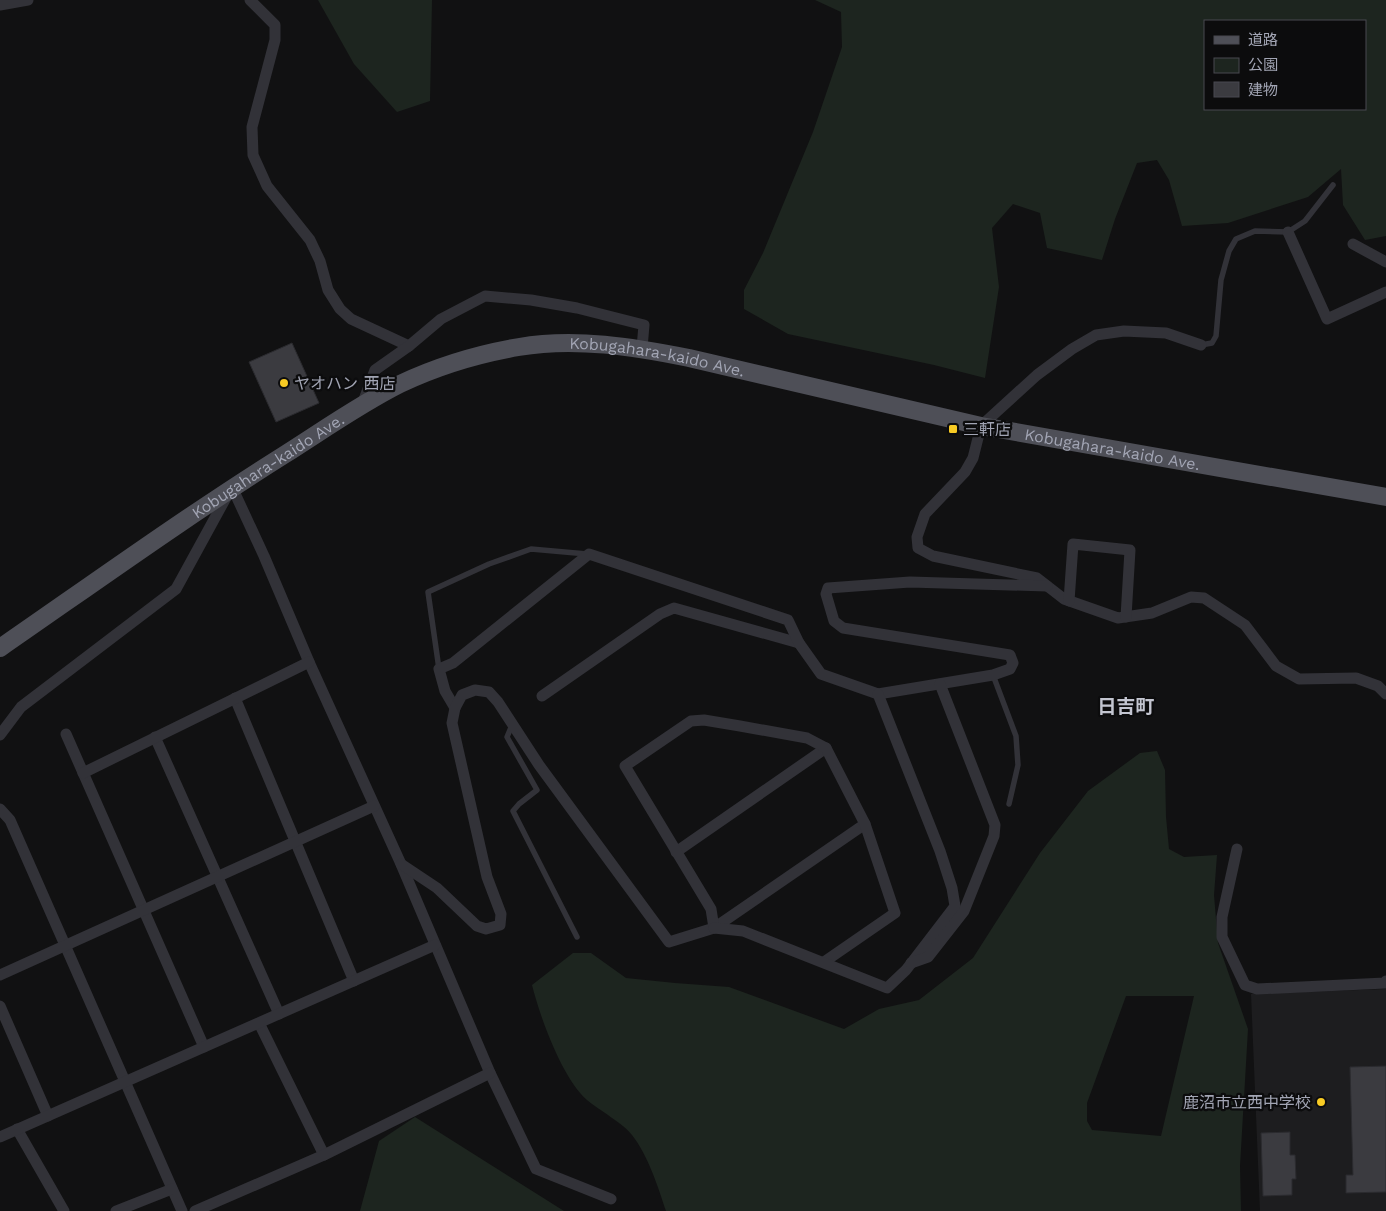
<svg xmlns="http://www.w3.org/2000/svg" width="1386" height="1211" viewBox="0 0 1386 1211" font-family="'Work Sans','Noto Sans JP',sans-serif">
<rect width="100%" height="100%" fill="#111112"/>
<!-- built -->
<path fill="#1d1d1f" d="M 1386,989 L 1386,1211 L 1260,1211 L 1251,994 Z"/>
<!-- green -->
<g fill="#1d251f" fill-rule="evenodd">
<path d="M 318,0 L 432,0 L 430,101 L 397,112 L 354,64 Z"/>
<path d="M 815,0 L 1386,0 L 1386,236 L 1365,240 L 1343,205 L 1341,169 L 1308,197 L 1228,223 L 1182,226 L 1169,180 L 1157,160 L 1137,163 L 1115,219 L 1102,260 L 1047,248 L 1040,213 L 1013,204 L 992,228 L 999,287 L 985,378 L 934,365 L 788,334 L 744,309 L 744,290 L 763,253 L 813,132 L 842,47 L 841,12 ZM 1205,21 L 1365,21 L 1365,109 L 1205,109 Z"/>
<path d="M 1157,751 L 1165,770 L 1166,817 L 1169,849 L 1184,857 L 1217,855 L 1214,895 L 1218,943 L 1248,1029 L 1240,1166 L 1241,1211 L 666,1211 C 658,1187 648,1155 632,1135 C 624,1124 599,1110 587,1100 C 562,1078 540,1017 532,985 L 573,953 L 591,953 L 626,978 L 675,983 L 729,987 L 844,1029 L 879,1009 L 919,1000 L 973,958 L 1040,853 L 1088,791 L 1140,753 ZM 1126,996 L 1194,996 L 1161,1136 L 1092,1130 L 1087,1121 L 1087,1103 Z"/>
<path d="M 415,1117 L 564,1211 L 360,1211 L 379,1141 Z"/>
</g>
<!-- building -->
<g fill="#3b3b40" stroke="#2b2b2f">
<path d="M 292,343 L 319,403 L 276,422 L 249,362 Z"/>
<path d="M 1386,1066 L 1386,1192 L 1346,1193 L 1346,1175 L 1353,1175 L 1350,1067 Z"/>
<path d="M 1290,1132 L 1290,1155 L 1295,1155 L 1296,1179 L 1292,1179 L 1292,1195 L 1263,1196 L 1261,1133 Z"/>
</g>
<g fill="none" stroke-linecap="round" stroke-linejoin="round">
<!-- lane -->
<g stroke="#323238" stroke-width="5.5">
<path d="M 1201,345 L 1212,343 L 1216,336 L 1221,280 L 1229,251 L 1236,239 L 1255,231 L 1288,232 L 1305,221 L 1333,185"/>
<path d="M 439,669 L 428,592 L 489,564 L 531,549 L 587,554"/>
<path d="M 993,675 L 1016,736 L 1018,765 L 1009,804"/>
<path d="M 512,725 L 507,737 L 537,790 L 519,804 L 513,811 L 577,937"/>
</g>
<!-- street -->
<g stroke="#323238" stroke-width="11">
<path d="M 250,0 L 275,25 L 275,40 L 252,127 L 253,155 L 267,186 L 310,240 L 320,261 L 328,290 L 340,309 L 351,319 L 409,346"/>
<path d="M 0,5 L 28,0"/>
<path d="M 1288,232 L 1327,319 L 1386,292"/>
<path d="M 1353,244 L 1386,262"/>
<path d="M 1201,345 L 1166,333 L 1124,331 L 1096,335 L 1072,349 L 1037,375 L 981,426 L 973,458 L 965,472 L 925,514 L 917,537 L 918,548 L 933,556 L 1037,578 L 1064,599 L 1118,618 L 1152,613 L 1191,597 L 1204,598 L 1245,625 L 1276,666 L 1299,679 L 1356,678 L 1378,686 L 1386,694"/>
<path d="M 362,405 L 375,370 L 409,346 L 441,319 L 485,296 L 531,300 L 577,308 L 644,325 L 642,348"/>
<path d="M 232,487 L 264,556 L 309,662 L 401,864 L 490,1073 L 536,1169 L 611,1199"/>
<path d="M 1069,601 L 1073,544 L 1130,550 L 1126,617"/>
<path d="M 542,696 L 660,614 L 674,608 L 799,643"/>
<path d="M 235,698 L 354,981"/>
<path d="M 455,708 L 445,691 L 439,669 L 453,663 L 589,554 L 788,620 L 799,643 L 821,674 L 878,694 L 993,675 L 1010,669 L 1013,663 L 1010,655 L 843,628 L 834,621 L 826,594 L 828,588 L 910,582 L 1047,586"/>
<path d="M 66,734 L 204,1047"/>
<path d="M 0,735 L 21,707 L 176,589 L 228,494"/>
<path d="M 155,737 L 279,1014"/>
<path d="M 83,773 L 309,662"/>
<path d="M 0,809 L 10,820 L 182,1211"/>
<path d="M 1237,849 L 1222,917 L 1222,937 L 1245,985 L 1257,989 L 1385,983 L 1386,981"/>
<path d="M 676,852 L 826,748"/>
<path d="M 401,864 L 437,888 L 477,926 L 486,929 L 500,925 L 501,914 L 487,877 L 452,723 L 455,708 L 462,695 L 475,690 L 489,692 L 498,702 L 539,765 L 669,942 L 714,928 L 865,824"/>
<path d="M 714,928 L 711,909 L 625,766 L 691,721 L 704,720 L 740,726 L 807,738 L 826,748 L 865,824 L 895,913 L 824,962"/>
<path d="M 714,928 L 743,931 L 887,988 L 906,970 L 955,906 L 952,888 L 940,851 L 878,694"/>
<path d="M 911,963 L 928,957 L 964,911 L 994,836 L 995,825 L 940,684"/>
<path d="M 0,975 L 374,806"/>
<path d="M 0,1006 L 48,1116"/>
<path d="M 259,1023 L 324,1155"/>
<path d="M 17,1129 L 64,1211"/>
<path d="M 0,1137 L 435,945"/>
<path d="M 116,1211 L 172,1189"/>
<path d="M 195,1211 L 324,1155 L 490,1073"/>
</g>
<!-- primary -->
<path stroke="#4e4f57" stroke-width="18" id="s1" d="M 0,648 C 94,583 187,516 284,455 C 322,431 360,404 400,384 C 438,366 478,354 519,347 C 575,337 634,347 689,358 L 981,426 L 1386,497"/>
</g>
<!-- markers -->
<g fill="#f8cb24" stroke="#0c0c0d" stroke-width="2">
<circle cx="284" cy="383" r="5"/>
<rect x="948" y="424" width="10" height="10" rx="2.5"/>
<circle cx="1321" cy="1102" r="5"/>
</g>
<g text-anchor="middle" stroke-width="4.5" stroke-linejoin="round" paint-order="stroke">
<!-- street labels -->
<g font-size="16" fill="#a2a5b4" stroke="#0c0c0d">
<text dy="6" stroke="none"><textPath href="#s1" startOffset="744">Kobugahara-kaido Ave.</textPath></text>
<text dy="6" stroke="none"><textPath href="#s1" startOffset="1209">Kobugahara-kaido Ave.</textPath></text>
<text dy="6" stroke="none"><textPath href="#s1" startOffset="324">Kobugahara-kaido Ave.</textPath></text>
</g>
<!-- poi labels -->
<g font-size="16" fill="#a2a5b4" stroke="#0c0c0d" text-anchor="start">
<text x="294" y="389">ヤオハン 西店</text>
<text x="963" y="435">三軒店</text>
<text x="1311" y="1108" text-anchor="end">鹿沼市立西中学校</text>
</g>
<!-- quarter labels -->
<g font-size="19" font-weight="bold" fill="#c3c5d0" stroke="#0c0c0d">
<text x="1126" y="713">日吉町</text>
</g>
</g>
<!-- legend -->
<rect x="1204" y="20" width="162" height="90" fill="#0c0c0d" stroke="#484950"/>
<rect x="1214" y="36" width="25" height="8" fill="#4e4f57" stroke="#484950"/>
<text x="1248" y="45" font-size="15" fill="#a2a5b4">道路</text>
<rect x="1214" y="58" width="25" height="15" fill="#1d251f" stroke="#484950"/>
<text x="1248" y="70" font-size="15" fill="#a2a5b4">公園</text>
<rect x="1214" y="82" width="25" height="15" fill="#3b3b40" stroke="#484950"/>
<text x="1248" y="95" font-size="15" fill="#a2a5b4">建物</text>
</svg>
